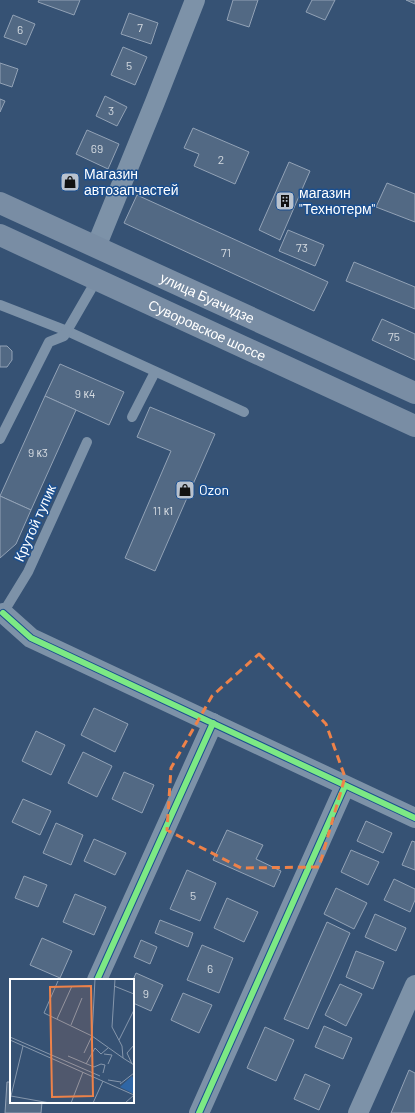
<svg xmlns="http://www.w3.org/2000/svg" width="415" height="1113" viewBox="0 0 415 1113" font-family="Barlow,sans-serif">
<rect width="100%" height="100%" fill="#365274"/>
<!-- building -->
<g fill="#526984" stroke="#92a2b6">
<path d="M 39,0 L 80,0 L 74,15 L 38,2 Z"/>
<path d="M 233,0 L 258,0 L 249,27 L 227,20 Z"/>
<path d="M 312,0 L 335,0 L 325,20 L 306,12 Z"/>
<path d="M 406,0 L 415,0 L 415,4 Z"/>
<path d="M 129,13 L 158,23 L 151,44 L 121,34 Z"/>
<path d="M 13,15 L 35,24 L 26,45 L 4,37 Z"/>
<path d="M 123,47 L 147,57 L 135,85 L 111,75 Z"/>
<path d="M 0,63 L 18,69 L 12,87 L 0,83 Z"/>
<path d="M 105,96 L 127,107 L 117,126 L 96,116 Z"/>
<path d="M 0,99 L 5,101 L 0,112 Z"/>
<path d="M 193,128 L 249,152 L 235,184 L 194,166 L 199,154 L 184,148 Z"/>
<path d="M 87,130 L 119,144 L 108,169 L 76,154 Z"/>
<path d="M 289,162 L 310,171 L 280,240 L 259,230 Z"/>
<path d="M 387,183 L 415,194 L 415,222 L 376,207 Z"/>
<path d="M 137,195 L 328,282 L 314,311 L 124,223 Z"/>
<path d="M 288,230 L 324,245 L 315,266 L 279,251 Z"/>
<path d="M 354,262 L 415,287 L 415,309 L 346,281 Z"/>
<path d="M 382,319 L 415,334 L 415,360 L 372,340 Z"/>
<path d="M 0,346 L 7,346 L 12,351 L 12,360 L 7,367 L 0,367 Z"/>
<path d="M 60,364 L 124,392 L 109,425 L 45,396 Z"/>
<path d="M 45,396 L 76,410 L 31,510 L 0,496 Z"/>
<path d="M 150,407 L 215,434 L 155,571 L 125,558 L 171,451 L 137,437 Z"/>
<path d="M 0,496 L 31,510 L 16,544 L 0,558 Z"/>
<path d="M 94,708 L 128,724 L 115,752 L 81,735 Z"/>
<path d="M 36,731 L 65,745 L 51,775 L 22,761 Z"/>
<path d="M 83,752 L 112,766 L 97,797 L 68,783 Z"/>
<path d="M 124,772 L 154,785 L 142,813 L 112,799 Z"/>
<path d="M 23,799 L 51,811 L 40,835 L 12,822 Z"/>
<path d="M 366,821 L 392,833 L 383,853 L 357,841 Z"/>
<path d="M 56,823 L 83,835 L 71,865 L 43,853 Z"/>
<path d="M 227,830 L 263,845 L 256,859 L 281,871 L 274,887 L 213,860 Z"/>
<path d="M 94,839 L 126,853 L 115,875 L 84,861 Z"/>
<path d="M 412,841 L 415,842 L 415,870 L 402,865 Z"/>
<path d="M 351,850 L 379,862 L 368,885 L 341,872 Z"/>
<path d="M 187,870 L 216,883 L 200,921 L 170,909 Z"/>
<path d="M 24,876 L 47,885 L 38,907 L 15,898 Z"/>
<path d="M 394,879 L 415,889 L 415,900 L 410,912 L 384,900 Z"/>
<path d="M 336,888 L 367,903 L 354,929 L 324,914 Z"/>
<path d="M 75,894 L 106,907 L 94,935 L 63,922 Z"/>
<path d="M 227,898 L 258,912 L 244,942 L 214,928 Z"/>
<path d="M 375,914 L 406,928 L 396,951 L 365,937 Z"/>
<path d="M 160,920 L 193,933 L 188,947 L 155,933 Z"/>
<path d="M 327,922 L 350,933 L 308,1029 L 284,1019 Z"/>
<path d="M 42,938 L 72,951 L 60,978 L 30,965 Z"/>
<path d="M 141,940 L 157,947 L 150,964 L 134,957 Z"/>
<path d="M 202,945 L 233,958 L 219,993 L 187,980 Z"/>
<path d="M 356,951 L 384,962 L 373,989 L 346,977 Z"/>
<path d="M 136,973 L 163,985 L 151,1011 L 133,1003 L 133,980 Z"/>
<path d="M 340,984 L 362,994 L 346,1026 L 325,1015 Z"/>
<path d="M 183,993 L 212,1005 L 199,1033 L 171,1020 Z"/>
<path d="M 324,1026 L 352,1038 L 343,1059 L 315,1047 Z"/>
<path d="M 265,1027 L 294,1040 L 276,1081 L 247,1068 Z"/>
<path d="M 409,1070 L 415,1073 L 415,1113 L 391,1113 Z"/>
<path d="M 305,1074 L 330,1085 L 319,1110 L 294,1099 Z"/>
<path d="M 7,1082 L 11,1082 L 11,1102 L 42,1102 L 41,1113 L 5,1113 Z"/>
</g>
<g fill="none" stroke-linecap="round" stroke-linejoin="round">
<!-- lane -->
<g stroke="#7d92a8" stroke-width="10">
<path d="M 0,305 L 67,331 L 244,412"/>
<path d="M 132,417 L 155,372"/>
<path d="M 0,439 L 49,342 L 64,336 L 97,279"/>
<path d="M 3,613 L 28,572 L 87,442"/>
</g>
<!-- street -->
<g stroke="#7d92a8" stroke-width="20">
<path d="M 96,247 L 155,102 L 195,0"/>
<path d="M 3,613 L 31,638 L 415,818"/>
<path d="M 97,980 L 213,723"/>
<path d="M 199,1113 L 345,786"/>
<path d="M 358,1113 L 415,985"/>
</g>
<!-- secondary -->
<g stroke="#798da4" stroke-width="22">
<path id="s1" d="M 0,203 L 415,393"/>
<path id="s2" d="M 0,235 L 415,426"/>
</g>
<defs>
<g id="cycleway">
<path d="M 3,613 L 31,638 L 415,818"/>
<path d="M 97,980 L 213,723"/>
<path d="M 199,1113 L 345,786"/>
</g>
</defs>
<!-- cycleway casing -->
<use href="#cycleway" stroke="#1b4f8f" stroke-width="8"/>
<!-- cycleway -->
<use href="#cycleway" stroke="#7ce984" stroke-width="6"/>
</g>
<!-- marked area -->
<path fill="none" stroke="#ee8249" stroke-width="3" stroke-dasharray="8 5" stroke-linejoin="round" d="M 259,654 L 326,724 L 345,777 L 319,867 L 241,868 L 167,830 L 171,768 L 212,696 Z"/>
<!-- icons -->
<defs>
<symbol id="shop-square" viewBox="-11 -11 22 22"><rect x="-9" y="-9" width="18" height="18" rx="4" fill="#b9c2ce" stroke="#1b4f8f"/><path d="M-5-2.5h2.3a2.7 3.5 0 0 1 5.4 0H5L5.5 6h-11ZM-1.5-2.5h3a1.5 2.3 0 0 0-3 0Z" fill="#111"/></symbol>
<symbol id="building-square" viewBox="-11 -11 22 22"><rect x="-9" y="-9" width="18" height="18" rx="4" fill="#b9c2ce" stroke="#1b4f8f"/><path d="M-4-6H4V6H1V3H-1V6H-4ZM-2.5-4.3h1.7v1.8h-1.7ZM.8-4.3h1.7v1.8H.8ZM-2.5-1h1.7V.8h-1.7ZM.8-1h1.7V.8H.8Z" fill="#111"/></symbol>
</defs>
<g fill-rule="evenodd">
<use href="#shop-square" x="59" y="171" width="22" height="22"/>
<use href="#building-square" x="274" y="190" width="22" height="22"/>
<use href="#shop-square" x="174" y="479" width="22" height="22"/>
</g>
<g text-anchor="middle" stroke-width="3" stroke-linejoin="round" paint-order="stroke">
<!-- number labels -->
<g font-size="12" fill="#d4dae0">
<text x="140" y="32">7</text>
<text x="20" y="34">6</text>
<text x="129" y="70">5</text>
<text x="111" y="115">3</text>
<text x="97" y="153">69</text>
<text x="221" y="164">2</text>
<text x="302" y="252">73</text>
<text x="226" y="257">71</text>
<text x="394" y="341">75</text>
<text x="85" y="398">9 к4</text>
<text x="38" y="457">9 к3</text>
<text x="163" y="515">11 к1</text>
<text x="193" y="900">5</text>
<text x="210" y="973">6</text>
<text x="146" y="998">9</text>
</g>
<!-- poi labels -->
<g font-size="14" fill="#fff" stroke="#1b4f8f" text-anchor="start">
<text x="84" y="179">Магазин<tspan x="84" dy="16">автозапчастей</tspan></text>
<text x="299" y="198">магазин<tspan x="299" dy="16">"Технотерм"</tspan></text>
<text x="199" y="495">Ozon</text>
</g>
<!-- street labels -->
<g font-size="14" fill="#fff" stroke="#1b4f8f">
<text dy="5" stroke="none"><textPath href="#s1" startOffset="228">улица Буачидзе</textPath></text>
<text dy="5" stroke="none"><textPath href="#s2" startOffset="228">Суворовское шоссе</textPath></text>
<text transform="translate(35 523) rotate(-66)" y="5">Крутой тупик</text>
</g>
</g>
<!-- overview -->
<g transform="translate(10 979)">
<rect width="124" height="124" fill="#365274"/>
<path d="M 122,97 L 124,101 L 124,115 L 110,108 Z" fill="#2f66a5"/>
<path fill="none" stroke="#8697ac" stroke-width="1" d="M 85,0 L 82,57 L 113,79M 105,0 L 102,48 L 112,67 L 113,79 L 124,86M 48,2 L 34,34 L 82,57 L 74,74M 104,7 L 124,15M 47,40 L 62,7M 61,46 L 72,19M 0,58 L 90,97M 0,61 L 124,116M 109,61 L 124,31M 94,75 L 102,76 L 98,85M 58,77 L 84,88 L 91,85 L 95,86 L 93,94M 76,85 L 85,69 L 91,75 L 98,69M 122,85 L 117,74 L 124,66M 98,101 L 111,103M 110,105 L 124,94M 1,117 L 40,124M 0,121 L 13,67M 61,124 L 73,93M 83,124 L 93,102M 115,124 L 124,116"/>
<path fill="#ee8249" fill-opacity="0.15" stroke="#ee8249" stroke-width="2" d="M 81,7 L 83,117 L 42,118 L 40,8 Z"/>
<rect width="124" height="124" fill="none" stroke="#fff" stroke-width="2"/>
</g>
</svg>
